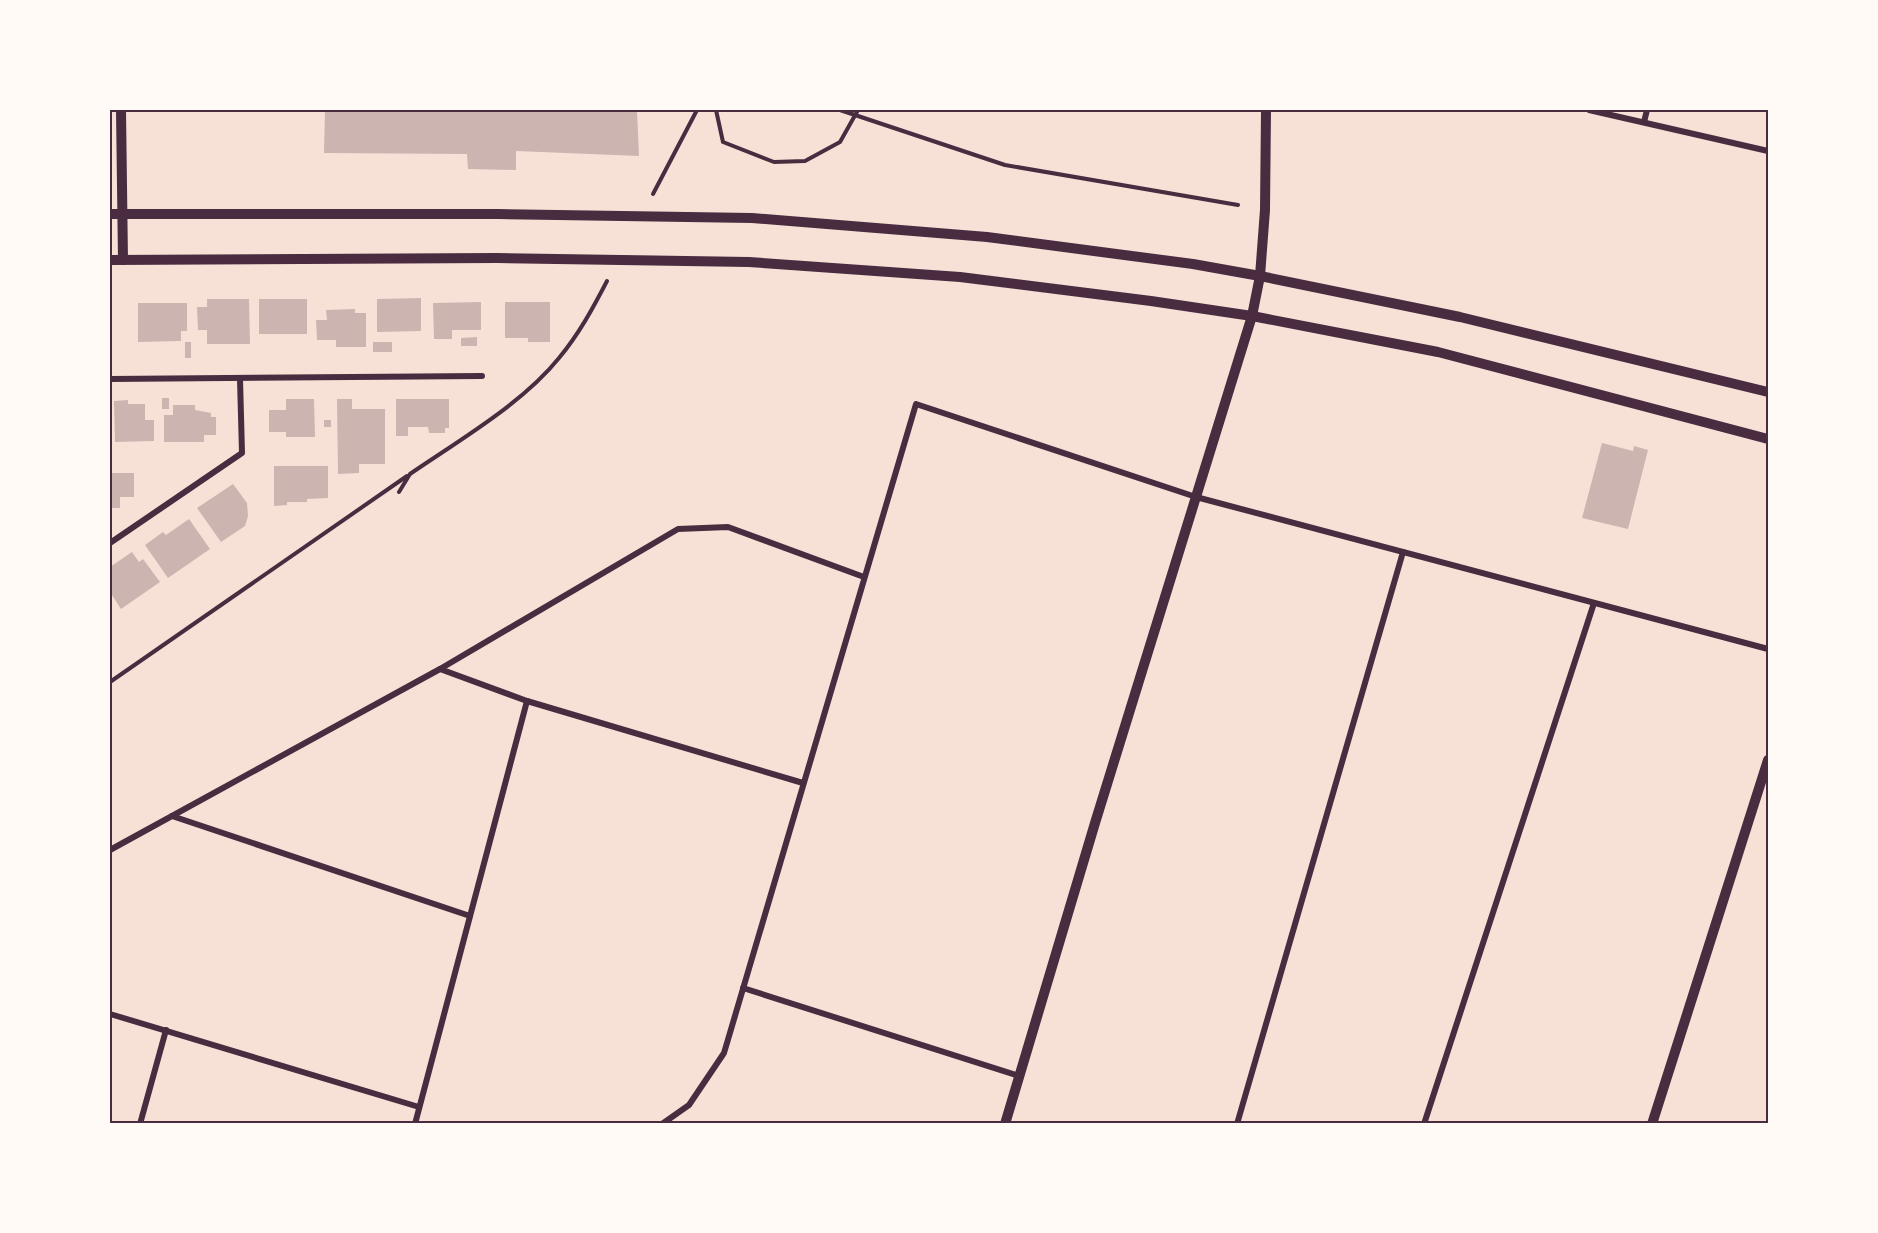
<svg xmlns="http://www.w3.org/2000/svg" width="1878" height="1233" viewBox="0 0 1878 1233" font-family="Lora,serif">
<rect width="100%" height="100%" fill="#f7e1d7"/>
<!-- building -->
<g fill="#ccb4b1">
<path d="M 325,110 L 637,110 L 639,156 L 516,151 L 516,170 L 468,169 L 467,154 L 324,153 Z"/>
<path d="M 421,298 L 421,331 L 377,332 L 377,299 Z"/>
<path d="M 207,299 L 249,299 L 250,344 L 207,344 L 207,330 L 198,330 L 197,307 L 207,307 Z"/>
<rect x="259" y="299" width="48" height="35"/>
<path d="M 481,302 L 481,330 L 452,330 L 452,339 L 434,339 L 433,303 Z"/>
<path d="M 505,302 L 550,302 L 550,342 L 528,342 L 528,338 L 505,338 Z"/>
<path d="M 138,303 L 187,303 L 187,331 L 181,331 L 181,341 L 138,342 Z"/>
<path d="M 355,309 L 355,313 L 366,313 L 366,347 L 336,347 L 336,340 L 317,340 L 316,320 L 327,320 L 326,310 Z"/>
<path d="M 477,337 L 477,346 L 461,346 L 461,338 Z"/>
<rect x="185" y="342" width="6" height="16"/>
<rect x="373" y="342" width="19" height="10"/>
<rect x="162" y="398" width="7" height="11"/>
<path d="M 286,399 L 314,399 L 315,437 L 286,437 L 286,432 L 269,432 L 269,410 L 286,410 Z"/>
<path d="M 337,399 L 352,399 L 352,409 L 385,409 L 385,464 L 359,464 L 359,473 L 338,474 Z"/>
<path d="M 396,399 L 449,399 L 449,428 L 445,428 L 445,433 L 429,433 L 428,427 L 408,427 L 408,436 L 396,436 Z"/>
<path d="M 128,400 L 128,404 L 145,404 L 145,420 L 154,420 L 154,441 L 115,442 L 114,401 Z"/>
<path d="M 173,405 L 195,405 L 195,410 L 211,413 L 211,417 L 216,417 L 216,435 L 204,435 L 204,442 L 164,442 L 164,415 L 173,415 Z"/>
<rect x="324" y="420" width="7" height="7"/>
<path d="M 1602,443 L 1633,451 L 1634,446 L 1648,450 L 1628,529 L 1582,518 Z"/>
<path d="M 274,466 L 328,466 L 328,498 L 307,499 L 307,502 L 287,502 L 287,505 L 274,506 Z"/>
<path d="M 110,473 L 134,473 L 134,497 L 120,497 L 120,508 L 110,508 Z"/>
<path d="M 233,484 L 247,503 L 248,516 L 245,526 L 221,542 L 197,508 Z"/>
<path d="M 189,519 L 210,549 L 168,578 L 145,545 L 163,532 L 166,535 Z"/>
<path d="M 132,552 L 139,562 L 143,559 L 160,582 L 121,609 L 110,592 L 110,567 Z"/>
</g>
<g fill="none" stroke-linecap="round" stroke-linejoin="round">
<!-- path -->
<g stroke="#4a2c40" stroke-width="4">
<path d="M 716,110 L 723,142 L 774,162 L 805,161 L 840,142 L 858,110"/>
<path d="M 840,110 L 1005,165 L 1238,205"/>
<path d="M 653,194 L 697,110"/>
<path d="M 399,492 L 410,474 C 458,441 522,404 559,358 C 579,334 593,308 607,281"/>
<path d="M 110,682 L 407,476"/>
</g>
<!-- minor -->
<g stroke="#4a2c40" stroke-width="6">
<path d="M 1589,110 L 1768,151"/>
<path d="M 1644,122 L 1647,110"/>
<path d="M 110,379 L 482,376"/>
<path d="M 110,543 L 242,453 L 240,379"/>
<path d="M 440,669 L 527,701 L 803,783"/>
<path d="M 172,816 L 470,916"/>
<path d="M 110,850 L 440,669 L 678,529 L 728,527 L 864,577"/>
<path d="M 743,988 L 1019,1076"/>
<path d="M 110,1014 L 419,1107"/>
<path d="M 140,1124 L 166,1030"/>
<path d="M 415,1124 L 527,701"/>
<path d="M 662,1124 L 689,1105 L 724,1053 L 916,404 L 1196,497 L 1768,649"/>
<path d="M 1237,1124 L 1403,552"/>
<path d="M 1424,1124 L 1594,603"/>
</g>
<!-- tertiary -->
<g stroke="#4a2c40" stroke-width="10">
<path d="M 121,110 L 123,260"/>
<path d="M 110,214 L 498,214 L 752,218 L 987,237 L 1193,264 L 1260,276 L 1460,317 L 1768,392"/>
<path d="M 110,260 L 497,258 L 749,262 L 960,277 L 1151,301 L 1252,316 L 1438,352 L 1768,439"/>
<path d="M 1005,1124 L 1095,823 L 1252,316 L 1260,276 L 1265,210 L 1266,110"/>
<path d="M 1652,1124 L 1768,760"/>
</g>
</g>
<!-- border -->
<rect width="1878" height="1233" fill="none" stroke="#fffaf5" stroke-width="222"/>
<rect x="111" y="111" width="1656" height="1011" fill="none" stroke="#4a2c40" stroke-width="2"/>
</svg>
